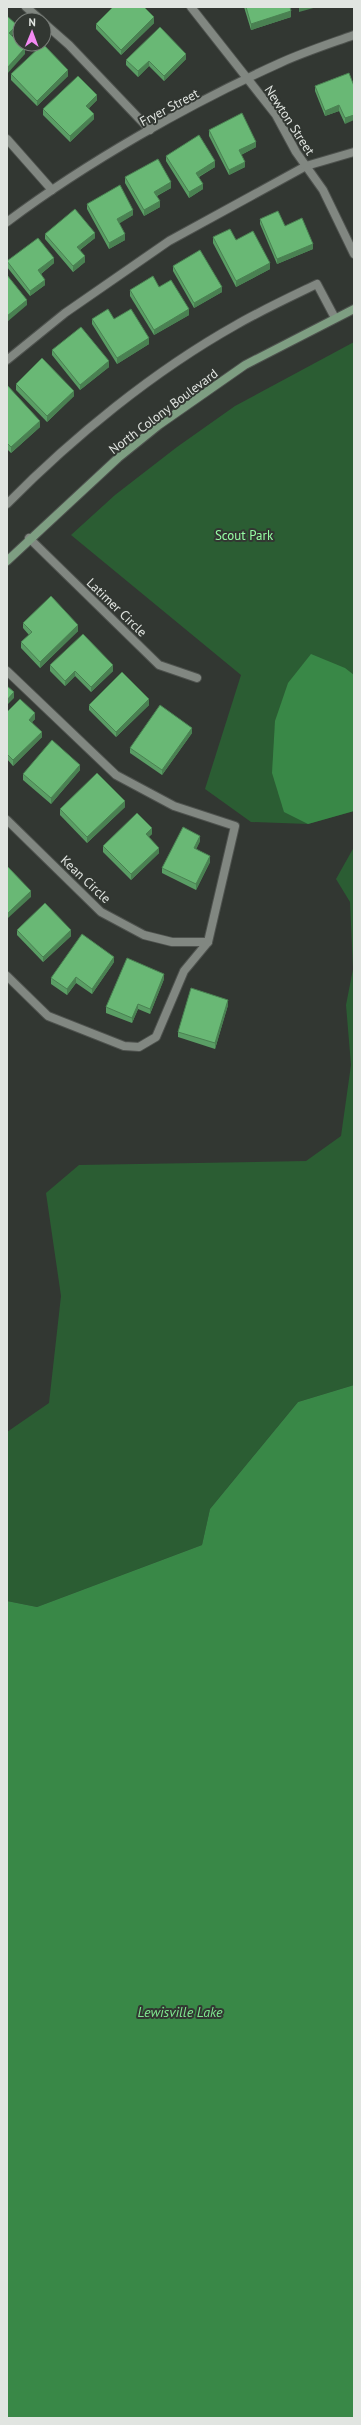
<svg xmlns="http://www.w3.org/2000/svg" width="361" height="2425" viewBox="0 0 361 2425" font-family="'PT Sans',sans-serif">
<rect width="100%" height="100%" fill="#323732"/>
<!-- green -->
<g fill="#2b5d33">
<path d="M 354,342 L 354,811 L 308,824 L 251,822 L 205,789 L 241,675 L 71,535 L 115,495 L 177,447 L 235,406 Z"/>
<path d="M 354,847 L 354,1385 L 298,1402 L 210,1509 L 202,1545 L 37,1607 L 7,1601 L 7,1432 L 49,1403 L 61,1296 L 46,1193 L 79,1165 L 306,1161 L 341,1136 L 351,1065 L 346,1005 L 353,969 L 350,902 L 336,879 Z"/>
</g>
<!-- water -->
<g fill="#398847">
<path d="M 311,654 L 345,668 L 354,675 L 354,811 L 308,824 L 284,812 L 272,773 L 275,721 L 288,683 Z"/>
<path d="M 354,1385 L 354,2418 L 7,2418 L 7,1601 L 37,1607 L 202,1545 L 210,1509 L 298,1402 Z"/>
</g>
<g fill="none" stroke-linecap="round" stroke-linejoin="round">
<defs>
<g id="lane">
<path d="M 26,7 L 41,20"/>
<path d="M 44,23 L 69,45 L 150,130"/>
<path d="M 7,360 L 65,313 L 169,241 L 306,166 L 354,152"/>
<path d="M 7,671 L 116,775 L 174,806 L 235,826 L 208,942 L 184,971 L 156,1037 L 139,1047 L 124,1046 L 48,1016 L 7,976"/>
</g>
<g id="street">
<path d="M 191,7 L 276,115 L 296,152 L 323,190 L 354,254"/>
<path d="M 7,139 L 52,190"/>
<path d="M 7,222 C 87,162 189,104 280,63 C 304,52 329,44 354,35"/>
<path d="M 7,504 C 73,437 154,371 236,325 C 262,310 290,297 317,284 L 335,318"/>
<path d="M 29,538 L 159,665 L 197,678"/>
<path d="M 7,820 L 101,912 L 144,935 L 172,942 L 208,942"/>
</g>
<path id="secondary" d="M 7,561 L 118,458 L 159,425 L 245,365 L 354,309"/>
</defs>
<!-- lane casing -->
<use href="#lane" stroke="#4e524e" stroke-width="10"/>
<!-- street casing -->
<use href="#street" stroke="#4e524e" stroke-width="10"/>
<!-- secondary casing -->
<use href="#secondary" stroke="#4e524e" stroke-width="10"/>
<!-- lane -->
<use href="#lane" stroke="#818781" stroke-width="8"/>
<!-- street -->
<use href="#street" stroke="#818781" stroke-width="8"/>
<!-- secondary -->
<use href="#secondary" stroke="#7e9e82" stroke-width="8"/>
</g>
<!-- wall -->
<g fill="#5a9e65">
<path d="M 244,7 L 290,7 L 291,17 L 251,30 Z"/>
<path d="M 154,23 L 121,55 L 96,29 L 96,24 Z"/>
<path d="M 186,59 L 164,81 L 149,66 L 138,77 L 126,65 L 126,60 Z"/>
<path d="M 349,73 L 345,124 L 339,111 L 325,116 L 315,91 L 315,86 Z"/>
<path d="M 11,74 L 68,76 L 37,106 L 11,80 Z"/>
<path d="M 97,100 L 89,108 L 94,119 L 70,142 L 43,115 L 43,109 Z"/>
<path d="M 209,130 L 256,147 L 241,155 L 245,167 L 229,175 L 209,136 Z"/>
<path d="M 166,156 L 215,167 L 199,177 L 203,189 L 189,198 L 166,161 Z"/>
<path d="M 125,177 L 171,188 L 157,196 L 160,207 L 144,216 L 125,183 Z"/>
<path d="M 87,204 L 133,215 L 119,223 L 125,240 L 109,249 L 87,209 Z"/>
<path d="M 260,219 L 285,226 L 313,249 L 277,264 L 260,224 Z"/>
<path d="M 45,234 L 95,238 L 80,250 L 85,262 L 73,272 L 45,239 Z"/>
<path d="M 213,237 L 236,240 L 270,269 L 236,287 L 213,243 Z"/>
<path d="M 7,261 L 54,263 L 41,274 L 45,285 L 30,296 L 7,267 Z"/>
<path d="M 173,266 L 222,292 L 194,308 L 173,271 Z"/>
<path d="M 159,287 L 189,315 L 154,335 L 130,296 L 130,290 Z"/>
<path d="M 92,319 L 114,319 L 149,344 L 117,364 L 92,324 Z"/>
<path d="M 52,350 L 109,367 L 80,390 L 52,355 Z"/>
<path d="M 16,384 L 74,396 L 47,422 L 16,390 Z"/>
<path d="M 7,385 L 40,427 L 11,453 L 7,449 Z"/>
<path d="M 23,623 L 78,631 L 40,668 L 21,648 L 21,642 L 29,635 L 23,628 Z"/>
<path d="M 50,665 L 113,671 L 91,692 L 75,676 L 65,686 L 50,671 Z"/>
<path d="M 89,705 L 149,705 L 116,737 L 89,710 Z"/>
<path d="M 7,712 L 35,719 L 32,722 L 42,737 L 13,766 L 7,759 Z"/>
<path d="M 192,733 L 162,775 L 130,753 L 130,748 Z"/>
<path d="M 80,770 L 51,804 L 23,780 L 23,774 Z"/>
<path d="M 125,807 L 87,843 L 60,815 L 60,809 Z"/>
<path d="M 152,834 L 148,837 L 159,853 L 131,880 L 103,852 L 103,846 Z"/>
<path d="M 200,841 L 196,849 L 210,862 L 196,890 L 162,873 L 162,868 Z"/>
<path d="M 17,930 L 71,936 L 43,962 L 17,935 Z"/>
<path d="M 114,962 L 92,994 L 76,983 L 67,995 L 51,984 L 51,978 Z"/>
<path d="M 164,979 L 150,1014 L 138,1009 L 132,1023 L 106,1013 L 106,1007 Z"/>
<path d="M 228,1005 L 215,1049 L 178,1037 L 178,1032 Z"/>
</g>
<!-- shaded-wall -->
<g fill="#4a8152">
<path d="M 299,7 L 317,7 L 299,12 Z"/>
<path d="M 291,11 L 291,17 L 251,30 L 251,24 Z"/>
<path d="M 154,17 L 154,23 L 121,55 L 121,50 Z"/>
<path d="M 17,25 L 17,30 L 9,39 L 9,33 Z"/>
<path d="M 25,48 L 25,54 L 7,74 L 7,68 Z"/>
<path d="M 186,54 L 186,59 L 164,81 L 164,76 Z"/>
<path d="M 149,61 L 149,66 L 138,77 L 138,71 Z"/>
<path d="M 68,70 L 68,76 L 37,106 L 37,101 Z"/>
<path d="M 97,95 L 97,100 L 86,111 L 86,106 Z"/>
<path d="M 339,105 L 339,111 L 325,116 L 325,111 Z"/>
<path d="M 94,114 L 94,119 L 70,142 L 70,136 Z"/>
<path d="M 354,115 L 354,120 L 345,124 L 345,118 Z"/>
<path d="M 256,142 L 256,147 L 239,156 L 239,150 Z"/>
<path d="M 215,161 L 215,167 L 196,178 L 196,173 Z"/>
<path d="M 245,162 L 245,167 L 229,175 L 229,170 Z"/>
<path d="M 171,182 L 171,188 L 154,197 L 154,192 Z"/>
<path d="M 203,184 L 203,189 L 189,198 L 189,192 Z"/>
<path d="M 160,201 L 160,207 L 144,216 L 144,210 Z"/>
<path d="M 133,210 L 133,215 L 117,225 L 117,219 Z"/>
<path d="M 95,233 L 95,238 L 77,252 L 77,247 Z"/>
<path d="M 125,234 L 125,240 L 109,249 L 109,243 Z"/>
<path d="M 313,244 L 313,249 L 277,264 L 277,259 Z"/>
<path d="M 85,256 L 85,262 L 73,272 L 73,266 Z"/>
<path d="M 54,258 L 54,263 L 38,276 L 38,270 Z"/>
<path d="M 270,263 L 270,269 L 236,287 L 236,281 Z"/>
<path d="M 45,280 L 45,285 L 30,296 L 30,291 Z"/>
<path d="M 222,287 L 222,292 L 194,308 L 194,303 Z"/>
<path d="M 27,300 L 27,305 L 7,322 L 7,316 Z"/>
<path d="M 189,309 L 189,315 L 154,335 L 154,330 Z"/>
<path d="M 149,338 L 149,344 L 117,364 L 117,358 Z"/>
<path d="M 109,361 L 109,367 L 80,390 L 80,385 Z"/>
<path d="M 74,391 L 74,396 L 47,422 L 47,416 Z"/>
<path d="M 40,421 L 40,427 L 11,453 L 11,447 Z"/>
<path d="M 78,625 L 78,631 L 40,668 L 40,662 Z"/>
<path d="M 113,665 L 113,671 L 91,692 L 91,687 Z"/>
<path d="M 75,671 L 75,676 L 65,686 L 65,681 Z"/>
<path d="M 14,692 L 14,698 L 7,705 L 7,700 Z"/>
<path d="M 149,699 L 149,705 L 116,737 L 116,732 Z"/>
<path d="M 35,713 L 35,719 L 29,725 L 29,720 Z"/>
<path d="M 192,728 L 192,733 L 162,775 L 162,770 Z"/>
<path d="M 42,732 L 42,737 L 13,766 L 13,760 Z"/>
<path d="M 80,765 L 80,770 L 51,804 L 51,798 Z"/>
<path d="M 125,801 L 125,807 L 87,843 L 87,837 Z"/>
<path d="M 152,828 L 152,834 L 146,840 L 146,834 Z"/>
<path d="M 200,836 L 200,841 L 194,854 L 194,848 Z"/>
<path d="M 159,848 L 159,853 L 131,880 L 131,874 Z"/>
<path d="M 210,856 L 210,862 L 196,890 L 196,884 Z"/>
<path d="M 31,891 L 31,897 L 8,918 L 8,913 Z"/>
<path d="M 71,930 L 71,936 L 43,962 L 43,957 Z"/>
<path d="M 114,957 L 114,962 L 92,994 L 92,989 Z"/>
<path d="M 164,974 L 164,979 L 150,1014 L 150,1009 Z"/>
<path d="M 76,977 L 76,983 L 67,995 L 67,989 Z"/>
<path d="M 228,1000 L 228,1005 L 215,1049 L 215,1043 Z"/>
<path d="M 138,1004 L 138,1009 L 132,1023 L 132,1018 Z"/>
</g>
<!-- building -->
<g fill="#69b875" stroke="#4a8152">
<path d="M 113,7 L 144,7 L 154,17 L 121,50 L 96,24 Z"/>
<path d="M 246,7 L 290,7 L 291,11 L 251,24 Z"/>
<path d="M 7,16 L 17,25 L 9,33 L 25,48 L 7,68 Z"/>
<path d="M 160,27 L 186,54 L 164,76 L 149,61 L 138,71 L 126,60 Z"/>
<path d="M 43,44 L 68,70 L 37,101 L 11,74 Z"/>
<path d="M 349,73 L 354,86 L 354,115 L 345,118 L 339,105 L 325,111 L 315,86 Z"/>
<path d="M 78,76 L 97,95 L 86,106 L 94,114 L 70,136 L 43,109 Z"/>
<path d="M 242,113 L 256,142 L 239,150 L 245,162 L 229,170 L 209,130 Z"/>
<path d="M 199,135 L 215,161 L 196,173 L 203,184 L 189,192 L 166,156 Z"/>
<path d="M 158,159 L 171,182 L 154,192 L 160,201 L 144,210 L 125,177 Z"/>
<path d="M 120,185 L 133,210 L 117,219 L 125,234 L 109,243 L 87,204 Z"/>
<path d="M 75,209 L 95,233 L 77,247 L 85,256 L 73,266 L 45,234 Z"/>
<path d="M 278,211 L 285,226 L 302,218 L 313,244 L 277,259 L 260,219 Z"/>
<path d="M 230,229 L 236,240 L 253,231 L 270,263 L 236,281 L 213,237 Z"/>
<path d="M 38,238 L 54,258 L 38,270 L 45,280 L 30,291 L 7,261 Z"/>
<path d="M 200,250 L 222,287 L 194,303 L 173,266 Z"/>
<path d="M 7,275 L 27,300 L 7,316 Z"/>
<path d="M 153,276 L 159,287 L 171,280 L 189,309 L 154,330 L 130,290 Z"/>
<path d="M 108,309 L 114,319 L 131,309 L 149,338 L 117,358 L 92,319 Z"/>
<path d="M 81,327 L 109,361 L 80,385 L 52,350 Z"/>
<path d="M 42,358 L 74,391 L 47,416 L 16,384 Z"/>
<path d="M 7,385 L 40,421 L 11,447 L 7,443 Z"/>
<path d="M 51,596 L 78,625 L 40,662 L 21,642 L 32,632 L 23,623 Z"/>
<path d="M 83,634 L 113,665 L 91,687 L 75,671 L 65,681 L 50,665 Z"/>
<path d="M 122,672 L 149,699 L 116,732 L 89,705 Z"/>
<path d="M 7,686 L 14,692 L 7,700 Z"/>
<path d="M 20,699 L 35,713 L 29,720 L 42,732 L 13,760 L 7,754 L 7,712 Z"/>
<path d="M 160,705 L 192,728 L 162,770 L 130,748 Z"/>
<path d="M 52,740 L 80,765 L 51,798 L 23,774 Z"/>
<path d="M 97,773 L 125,801 L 87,837 L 60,809 Z"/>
<path d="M 137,813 L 152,828 L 146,834 L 159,848 L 131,874 L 103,846 Z"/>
<path d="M 183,827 L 200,836 L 194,848 L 210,856 L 196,884 L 162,868 Z"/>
<path d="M 7,866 L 31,891 L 8,913 L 7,912 Z"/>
<path d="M 45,903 L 71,930 L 43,957 L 17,930 Z"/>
<path d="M 82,934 L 114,957 L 92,989 L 76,977 L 67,989 L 51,978 Z"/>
<path d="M 127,958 L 164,974 L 150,1009 L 138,1004 L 132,1018 L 106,1007 Z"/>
<path d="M 191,988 L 228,1000 L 215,1043 L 178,1032 Z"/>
</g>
<g text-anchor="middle" stroke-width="4" stroke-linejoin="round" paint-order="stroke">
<!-- street labels -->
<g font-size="13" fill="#e1e5e1" stroke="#323732">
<text transform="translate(169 107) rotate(-28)" y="5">Fryer Street</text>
<text transform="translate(290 120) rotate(57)" y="5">Newton Street</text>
<text transform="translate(163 411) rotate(-37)" y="5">North Colony Boulevard</text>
<text transform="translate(117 607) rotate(44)" y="5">Latimer Circle</text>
<text transform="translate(86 879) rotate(43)" y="5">Kean Circle</text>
</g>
<!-- park labels -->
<g font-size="13" fill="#96fda4" stroke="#323732">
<text x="244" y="540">Scout Park</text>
</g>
<!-- water labels -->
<g font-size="14" font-style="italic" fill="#7fe68f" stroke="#323732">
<text x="180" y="2017">Lewisville Lake</text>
</g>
</g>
<!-- border -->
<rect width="361" height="2425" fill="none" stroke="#e1e5e1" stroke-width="16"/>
<!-- north arrow -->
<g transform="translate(32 32) rotate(1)"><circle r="19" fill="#323732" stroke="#787d78"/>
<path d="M0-3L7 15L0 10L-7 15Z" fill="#f38af2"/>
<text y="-6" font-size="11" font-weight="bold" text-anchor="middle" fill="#e1e5e1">N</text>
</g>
</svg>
